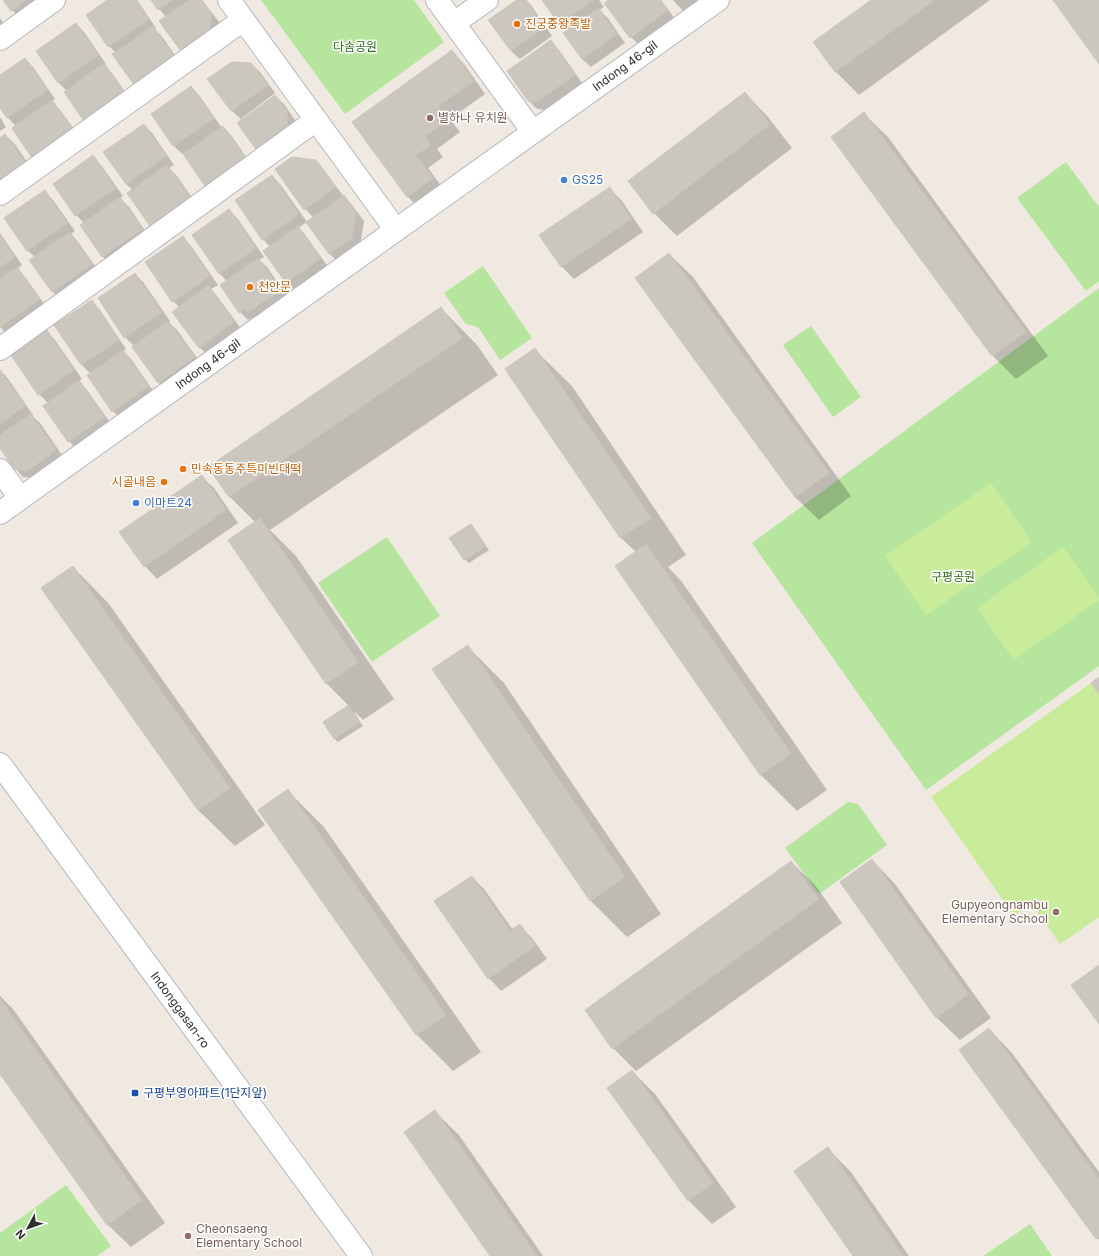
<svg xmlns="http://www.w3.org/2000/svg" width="1099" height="1256" viewBox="0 0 1099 1256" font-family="Inter,'Noto Sans KR',sans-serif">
<rect width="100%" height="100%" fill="#efe9e1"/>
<!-- green -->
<g fill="#b6e59e">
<path d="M 261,0 L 414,0 L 444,42 L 345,114 Z"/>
<path d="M 1066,162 L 1099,207 L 1099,281 L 1086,291 L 1017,198 Z"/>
<path d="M 483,266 L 532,338 L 500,360 L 478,327 L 466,324 L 444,293 Z"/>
<path d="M 1099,288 L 1099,666 L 926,790 L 752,543 Z"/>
<path d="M 811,326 L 861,397 L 833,417 L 783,345 Z"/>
<path d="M 387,537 L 440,616 L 372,662 L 318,583 Z"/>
<path d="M 848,802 L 858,804 L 887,845 L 819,894 L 785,848 Z"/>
<path d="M 66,1185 L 111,1246 L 97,1256 L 0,1256 L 0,1233 Z"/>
<path d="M 1030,1224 L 1052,1256 L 983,1256 Z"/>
</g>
<!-- pitch -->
<g fill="#c9ec9a">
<path d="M 991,483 L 1032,542 L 926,615 L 885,556 Z"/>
<path d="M 1063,547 L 1099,598 L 1099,600 L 1014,660 L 977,608 Z"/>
<path d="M 1091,683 L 1099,694 L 1099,917 L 1060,944 L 1032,904 L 1014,916 L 931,797 Z"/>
</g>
<!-- shadow -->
<g fill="#0003">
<path d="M 5,0 L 46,0 L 20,18 L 12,10 Z"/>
<path d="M 109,0 L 137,0 L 156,28 L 154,29 L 161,35 L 183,67 L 116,53 L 109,46 L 87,15 Z"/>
<path d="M 152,0 L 202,0 L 220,23 L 217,44 L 166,17 Z"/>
<path d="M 519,0 L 526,0 L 531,5 L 552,36 L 520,59 L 511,51 Z"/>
<path d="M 543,0 L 599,0 L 604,7 L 599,10 L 607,17 L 625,43 L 591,67 L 582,59 L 567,31 L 560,23 Z"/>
<path d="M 611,0 L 661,0 L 675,19 L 639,45 L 631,37 Z"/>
<path d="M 673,0 L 698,0 L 683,11 Z"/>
<path d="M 872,0 L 990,0 L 859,95 L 836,72 L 814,42 Z"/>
<path d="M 0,18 L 7,28 L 0,33 Z"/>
<path d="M 76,24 L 84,32 L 106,64 L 104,65 L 112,73 L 134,105 L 67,91 L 59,83 L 37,51 Z"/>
<path d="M 551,42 L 559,50 L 582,83 L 545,110 L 537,109 L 528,100 Z"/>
<path d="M 452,51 L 464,64 L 485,94 L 450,119 L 460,132 L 437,149 L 443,157 L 428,168 L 445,191 L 420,209 L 407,196 L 354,122 Z"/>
<path d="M 25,59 L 33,67 L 55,99 L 52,101 L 60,110 L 83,141 L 16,126 L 8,118 L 0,107 L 0,77 Z"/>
<path d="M 251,64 L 260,72 L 275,93 L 242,118 L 243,119 L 275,96 L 284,104 L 295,120 L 296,145 L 242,120 L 232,111 L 209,79 Z"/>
<path d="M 191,87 L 199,95 L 222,128 L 223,127 L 231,135 L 253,167 L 214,194 L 206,186 L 183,153 L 182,154 L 174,146 L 152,114 Z"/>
<path d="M 745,93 L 768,117 L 792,148 L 677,236 L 654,213 Z"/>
<path d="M 864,114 L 888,137 L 1048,356 L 1016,379 L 993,356 L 832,137 Z"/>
<path d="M 0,117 L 6,127 L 0,131 Z"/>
<path d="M 144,125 L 152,133 L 174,165 L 169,168 L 176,175 L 198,206 L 159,233 L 150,225 L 133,190 L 126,184 L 104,152 Z"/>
<path d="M 5,135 L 14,143 L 36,175 L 0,139 Z"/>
<path d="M 93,156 L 101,165 L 123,196 L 120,198 L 129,207 L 150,238 L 111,265 L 103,257 L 81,225 L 84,223 L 76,215 Z"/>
<path d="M 316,161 L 324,170 L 344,197 L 352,205 L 364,221 L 360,246 L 338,262 L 329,253 L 314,218 L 305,209 Z"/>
<path d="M 272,176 L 280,184 L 307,222 L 298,228 L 306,236 L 328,267 L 295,290 L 287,282 L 270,247 L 263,239 Z"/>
<path d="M 610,189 L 622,201 L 643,232 L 574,279 L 562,267 L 540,235 Z"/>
<path d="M 45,192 L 53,200 L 75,231 L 71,234 L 78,242 L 100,273 L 61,300 L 53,292 L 31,260 L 35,257 L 27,250 Z"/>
<path d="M 229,210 L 237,218 L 264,257 L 259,260 L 267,267 L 288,298 L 257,320 L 254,317 L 248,320 L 240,312 L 227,281 L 220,274 L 193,235 Z"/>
<path d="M 0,233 L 22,265 L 17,269 L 25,277 L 47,308 L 8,335 L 0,327 Z"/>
<path d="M 183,238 L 191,246 L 218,285 L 211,289 L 216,295 L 242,330 L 208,355 L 199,347 L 180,308 L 173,301 L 147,262 Z"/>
<path d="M 669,254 L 693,277 L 851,496 L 819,520 L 795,497 L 637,278 Z"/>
<path d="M 135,274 L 143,282 L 170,321 L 168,322 L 177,330 L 202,365 L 168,391 L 159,383 L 134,347 L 135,347 L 125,337 Z"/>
<path d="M 92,302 L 100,310 L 126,349 L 123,351 L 131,359 L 156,395 L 122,420 L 113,411 L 88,376 L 91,374 L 82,365 L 56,326 Z"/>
<path d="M 441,308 L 477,345 L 498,375 L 270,530 L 296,556 L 394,699 L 363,720 L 355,712 L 354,713 L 363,726 L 338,742 L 334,738 L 349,706 L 327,684 L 229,540 L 255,522 L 230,497 L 209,467 Z"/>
<path d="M 47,332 L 55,340 L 82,379 L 78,381 L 87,390 L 112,425 L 77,450 L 69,441 L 44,406 L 48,403 L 39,394 Z"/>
<path d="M 535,350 L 572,386 L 686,555 L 668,567 L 682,582 L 827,790 L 797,811 L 761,775 L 616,566 L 636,552 L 621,538 L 507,369 Z"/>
<path d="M 0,371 L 6,376 L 33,415 L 32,416 L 40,423 L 64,458 L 35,478 L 23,477 L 15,468 L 0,447 Z"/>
<path d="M 201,476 L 214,488 L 238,523 L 157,579 L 145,566 Z"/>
<path d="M 471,525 L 489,550 L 469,563 L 465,559 Z"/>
<path d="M 73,567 L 109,604 L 265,825 L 235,846 L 198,810 L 42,588 Z"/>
<path d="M 467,646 L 504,683 L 661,914 L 627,937 L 590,900 Z"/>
<path d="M 288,791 L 324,827 L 481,1052 L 453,1071 L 417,1035 L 260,811 Z"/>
<path d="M 872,860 L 895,884 L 991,1018 L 960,1040 L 936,1017 Z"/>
<path d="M 791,862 L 815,885 L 842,923 L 636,1071 L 613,1048 Z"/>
<path d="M 472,877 L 484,889 L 513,930 L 520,926 L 532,938 L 547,959 L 501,991 L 489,978 Z"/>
<path d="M 0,996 L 13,1009 L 165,1223 L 131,1247 L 107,1224 L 0,1073 Z"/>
<path d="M 989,1029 L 1012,1053 L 1099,1172 L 1099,1240 L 1097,1238 Z"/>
<path d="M 632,1071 L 655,1094 L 736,1207 L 712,1224 L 688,1200 Z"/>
<path d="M 435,1112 L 459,1135 L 543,1256 L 491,1256 Z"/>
<path d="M 828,1149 L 851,1172 L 909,1256 L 854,1256 Z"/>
</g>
<!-- building -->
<g fill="#cbc7bf" stroke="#cbc5ba">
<path d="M 3,0 L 26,0 L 11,11 Z"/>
<path d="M 107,0 L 136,0 L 149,19 L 108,47 L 86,15 Z"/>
<path d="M 151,0 L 172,0 L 158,10 Z"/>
<path d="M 189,0 L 202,0 L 212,14 L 209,35 L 183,54 L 159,21 Z"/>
<path d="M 517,0 L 526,0 L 545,27 L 511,51 L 488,20 Z"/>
<path d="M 542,0 L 593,0 L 559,24 Z"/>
<path d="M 609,0 L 660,0 L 668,10 L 630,38 L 604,3 Z"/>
<path d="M 871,0 L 935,0 L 835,72 L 813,42 Z"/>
<path d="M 1053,0 L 1099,0 L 1099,64 Z"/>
<path d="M 599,8 L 617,34 L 582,59 L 563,33 Z"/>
<path d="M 76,23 L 98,55 L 58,83 L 36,51 Z"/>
<path d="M 153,26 L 175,58 L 135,86 L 112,54 Z"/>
<path d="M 551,40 L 575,75 L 536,102 L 528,101 L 507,71 Z"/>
<path d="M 452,50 L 474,81 L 438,106 L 448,120 L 425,136 L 431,145 L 416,155 L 433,178 L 407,197 L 352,122 Z"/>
<path d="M 25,58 L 48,90 L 7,118 L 0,108 L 0,75 Z"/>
<path d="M 232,62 L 251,63 L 268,85 L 231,111 L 207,79 Z"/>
<path d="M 104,63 L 127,96 L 86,124 L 64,92 Z"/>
<path d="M 191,86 L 214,118 L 173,146 L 151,114 Z"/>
<path d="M 745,92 L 770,124 L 653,214 L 628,181 Z"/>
<path d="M 275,95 L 287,111 L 288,137 L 261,156 L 237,123 Z"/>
<path d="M 52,100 L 75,132 L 34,161 L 12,128 Z"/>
<path d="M 864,112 L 1026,332 L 992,356 L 831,137 Z"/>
<path d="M 144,124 L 166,156 L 126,184 L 103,152 Z"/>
<path d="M 223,126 L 246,158 L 205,186 L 183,154 Z"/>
<path d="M 5,134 L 28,166 L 0,185 L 0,138 Z"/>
<path d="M 93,155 L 116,188 L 75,216 L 53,184 Z"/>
<path d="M 292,157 L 316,160 L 336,187 L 304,210 L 275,169 Z"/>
<path d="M 167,165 L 190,197 L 150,226 L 127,193 Z"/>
<path d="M 272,175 L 299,214 L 262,240 L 235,200 Z"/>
<path d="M 610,187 L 631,219 L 561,267 L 539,235 Z"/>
<path d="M 45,190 L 67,223 L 27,251 L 4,218 Z"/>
<path d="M 344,195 L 356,212 L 352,238 L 329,254 L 306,222 Z"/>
<path d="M 120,197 L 143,229 L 102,257 L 80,225 Z"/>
<path d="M 229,209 L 256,248 L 219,274 L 192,235 Z"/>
<path d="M 298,226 L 321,258 L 286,283 L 263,251 Z"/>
<path d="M 70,232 L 92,264 L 52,292 L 29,260 Z"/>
<path d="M 0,235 L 15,257 L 0,267 Z"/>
<path d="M 183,236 L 210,276 L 172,302 L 145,262 Z"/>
<path d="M 669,253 L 829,473 L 795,497 L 635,278 Z"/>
<path d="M 258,258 L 281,290 L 248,312 L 245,309 L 239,313 L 220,285 Z"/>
<path d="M 17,267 L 40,299 L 0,327 L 0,279 Z"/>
<path d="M 135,273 L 162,312 L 124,338 L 98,298 Z"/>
<path d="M 208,285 L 235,321 L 199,348 L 172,312 Z"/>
<path d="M 92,300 L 119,340 L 81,365 L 54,325 Z"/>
<path d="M 441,307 L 462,338 L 229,497 L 208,467 Z"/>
<path d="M 168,321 L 195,357 L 158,383 L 132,347 Z"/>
<path d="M 47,330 L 74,370 L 38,395 L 11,355 Z"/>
<path d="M 535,348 L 651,518 L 620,538 L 505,369 Z"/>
<path d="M 123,350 L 149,386 L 112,412 L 87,375 Z"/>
<path d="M 0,370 L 25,406 L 0,424 Z"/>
<path d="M 79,380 L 105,417 L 68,442 L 43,406 Z"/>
<path d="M 31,414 L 56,450 L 27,471 L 14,469 L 0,448 L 0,435 Z"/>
<path d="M 202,475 L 226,510 L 144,567 L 119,532 Z"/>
<path d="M 260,518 L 358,662 L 326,684 L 228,540 Z"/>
<path d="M 471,524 L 486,546 L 464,560 L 449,538 Z"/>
<path d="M 646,544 L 791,754 L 760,775 L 615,566 Z"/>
<path d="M 73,566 L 230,788 L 198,810 L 41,588 Z"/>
<path d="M 468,645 L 625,877 L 590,901 L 432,669 Z"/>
<path d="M 1099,677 L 1099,694 L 1091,683 Z"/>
<path d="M 349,705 L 360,722 L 334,739 L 323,722 Z"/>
<path d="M 288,789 L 446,1015 L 416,1035 L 258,810 Z"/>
<path d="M 872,859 L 968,994 L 936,1018 L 840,882 Z"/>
<path d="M 791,861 L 819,899 L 612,1049 L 585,1010 Z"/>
<path d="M 472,876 L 510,931 L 520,924 L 535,946 L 488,979 L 434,901 Z"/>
<path d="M 1099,965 L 1099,1024 L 1071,985 Z"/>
<path d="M 0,999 L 142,1200 L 107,1225 L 0,1074 Z"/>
<path d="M 989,1028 L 1099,1179 L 1099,1236 L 1096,1239 L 959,1050 Z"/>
<path d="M 632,1070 L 713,1183 L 688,1201 L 607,1088 Z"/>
<path d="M 435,1110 L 537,1256 L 490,1256 L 404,1132 Z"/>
<path d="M 828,1147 L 903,1256 L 853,1256 L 794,1171 Z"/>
</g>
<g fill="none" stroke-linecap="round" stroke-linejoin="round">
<defs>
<g id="street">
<path d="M 229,0 L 396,230"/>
<path d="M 437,0 L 533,132"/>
<path d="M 454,23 L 487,0"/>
<path d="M 0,39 L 54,0"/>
<path d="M 0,194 L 243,20"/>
<path d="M 0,349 L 316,120"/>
<path d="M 0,470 L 20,498"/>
<path d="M 0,513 L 718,0"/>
</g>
<path id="secondary" d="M 0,764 L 361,1256"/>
</defs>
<!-- street casing -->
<use href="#street" stroke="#b4b7c1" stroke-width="24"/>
<!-- secondary casing -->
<use href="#secondary" stroke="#b4b7c1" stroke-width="24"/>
<!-- street -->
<use href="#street" stroke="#fff" stroke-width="22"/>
<!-- secondary -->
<use href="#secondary" stroke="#fff" stroke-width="22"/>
</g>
<!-- markers -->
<g fill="#e8710a" stroke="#fff" stroke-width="1.5">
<circle cx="517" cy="24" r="4"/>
<circle cx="250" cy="287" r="4"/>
<circle cx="183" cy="469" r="4"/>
<circle cx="164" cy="482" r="4"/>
</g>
<g fill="#8d6e63" stroke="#fff" stroke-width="1.5">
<circle cx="430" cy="118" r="4"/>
<circle cx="1056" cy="912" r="4"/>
<circle cx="188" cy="1236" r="4"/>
</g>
<g fill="#3f7fe0" stroke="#fff" stroke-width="1.5">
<circle cx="564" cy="180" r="4"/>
<circle cx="136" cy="503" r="4"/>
</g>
<rect fill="#1a4fb4" stroke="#fff" stroke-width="1.5" x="131" y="1089" width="8" height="8" rx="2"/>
<g text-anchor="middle" stroke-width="3" stroke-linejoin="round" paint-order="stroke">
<!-- food labels -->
<g font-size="12" fill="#c56008" stroke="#fff" text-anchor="start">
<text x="525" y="28">진궁중왕족발</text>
<text x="258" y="291">천안문</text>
<text x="191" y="473">민속동동주특미빈대떡</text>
<text x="156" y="486" text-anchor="end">시골내음</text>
</g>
<!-- park labels -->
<g font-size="12" fill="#2c6e1b" stroke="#fff">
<text x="355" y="51">다솜공원</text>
<text x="953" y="581">구평공원</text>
</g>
<!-- street labels -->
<g font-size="12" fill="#2e2e2e" stroke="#fff">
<text transform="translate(625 66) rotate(-36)" y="4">Indong 46-gil</text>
<text transform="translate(208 364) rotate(-36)" y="4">Indong 46-gil</text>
<text transform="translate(180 1010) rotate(54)" y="4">Indonggasan-ro</text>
</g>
<!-- education labels -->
<g font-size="12" fill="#785e54" stroke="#fff" text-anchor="start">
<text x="438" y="122">별하나 유치원</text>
<text x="1048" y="909" text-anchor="end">Gupyeongnambu<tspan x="1048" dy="14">Elementary School</tspan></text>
<text x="196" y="1233">Cheonsaeng<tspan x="196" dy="14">Elementary School</tspan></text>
</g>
<!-- shop labels -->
<g font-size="12" fill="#366cbe" stroke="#fff" text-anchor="start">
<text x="572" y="184">GS25</text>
<text x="144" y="507">이마트24</text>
</g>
<!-- transit labels -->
<g font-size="12" fill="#164399" stroke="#fff" text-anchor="start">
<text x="143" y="1097">구평부영아파트(1단지앞)</text>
</g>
</g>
<!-- north arrow -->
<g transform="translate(28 1228) rotate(229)" stroke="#ffffff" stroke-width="3" paint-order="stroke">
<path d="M0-3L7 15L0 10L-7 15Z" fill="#2e2e2e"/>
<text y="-6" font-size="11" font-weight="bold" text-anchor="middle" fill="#2e2e2e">N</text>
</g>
</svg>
